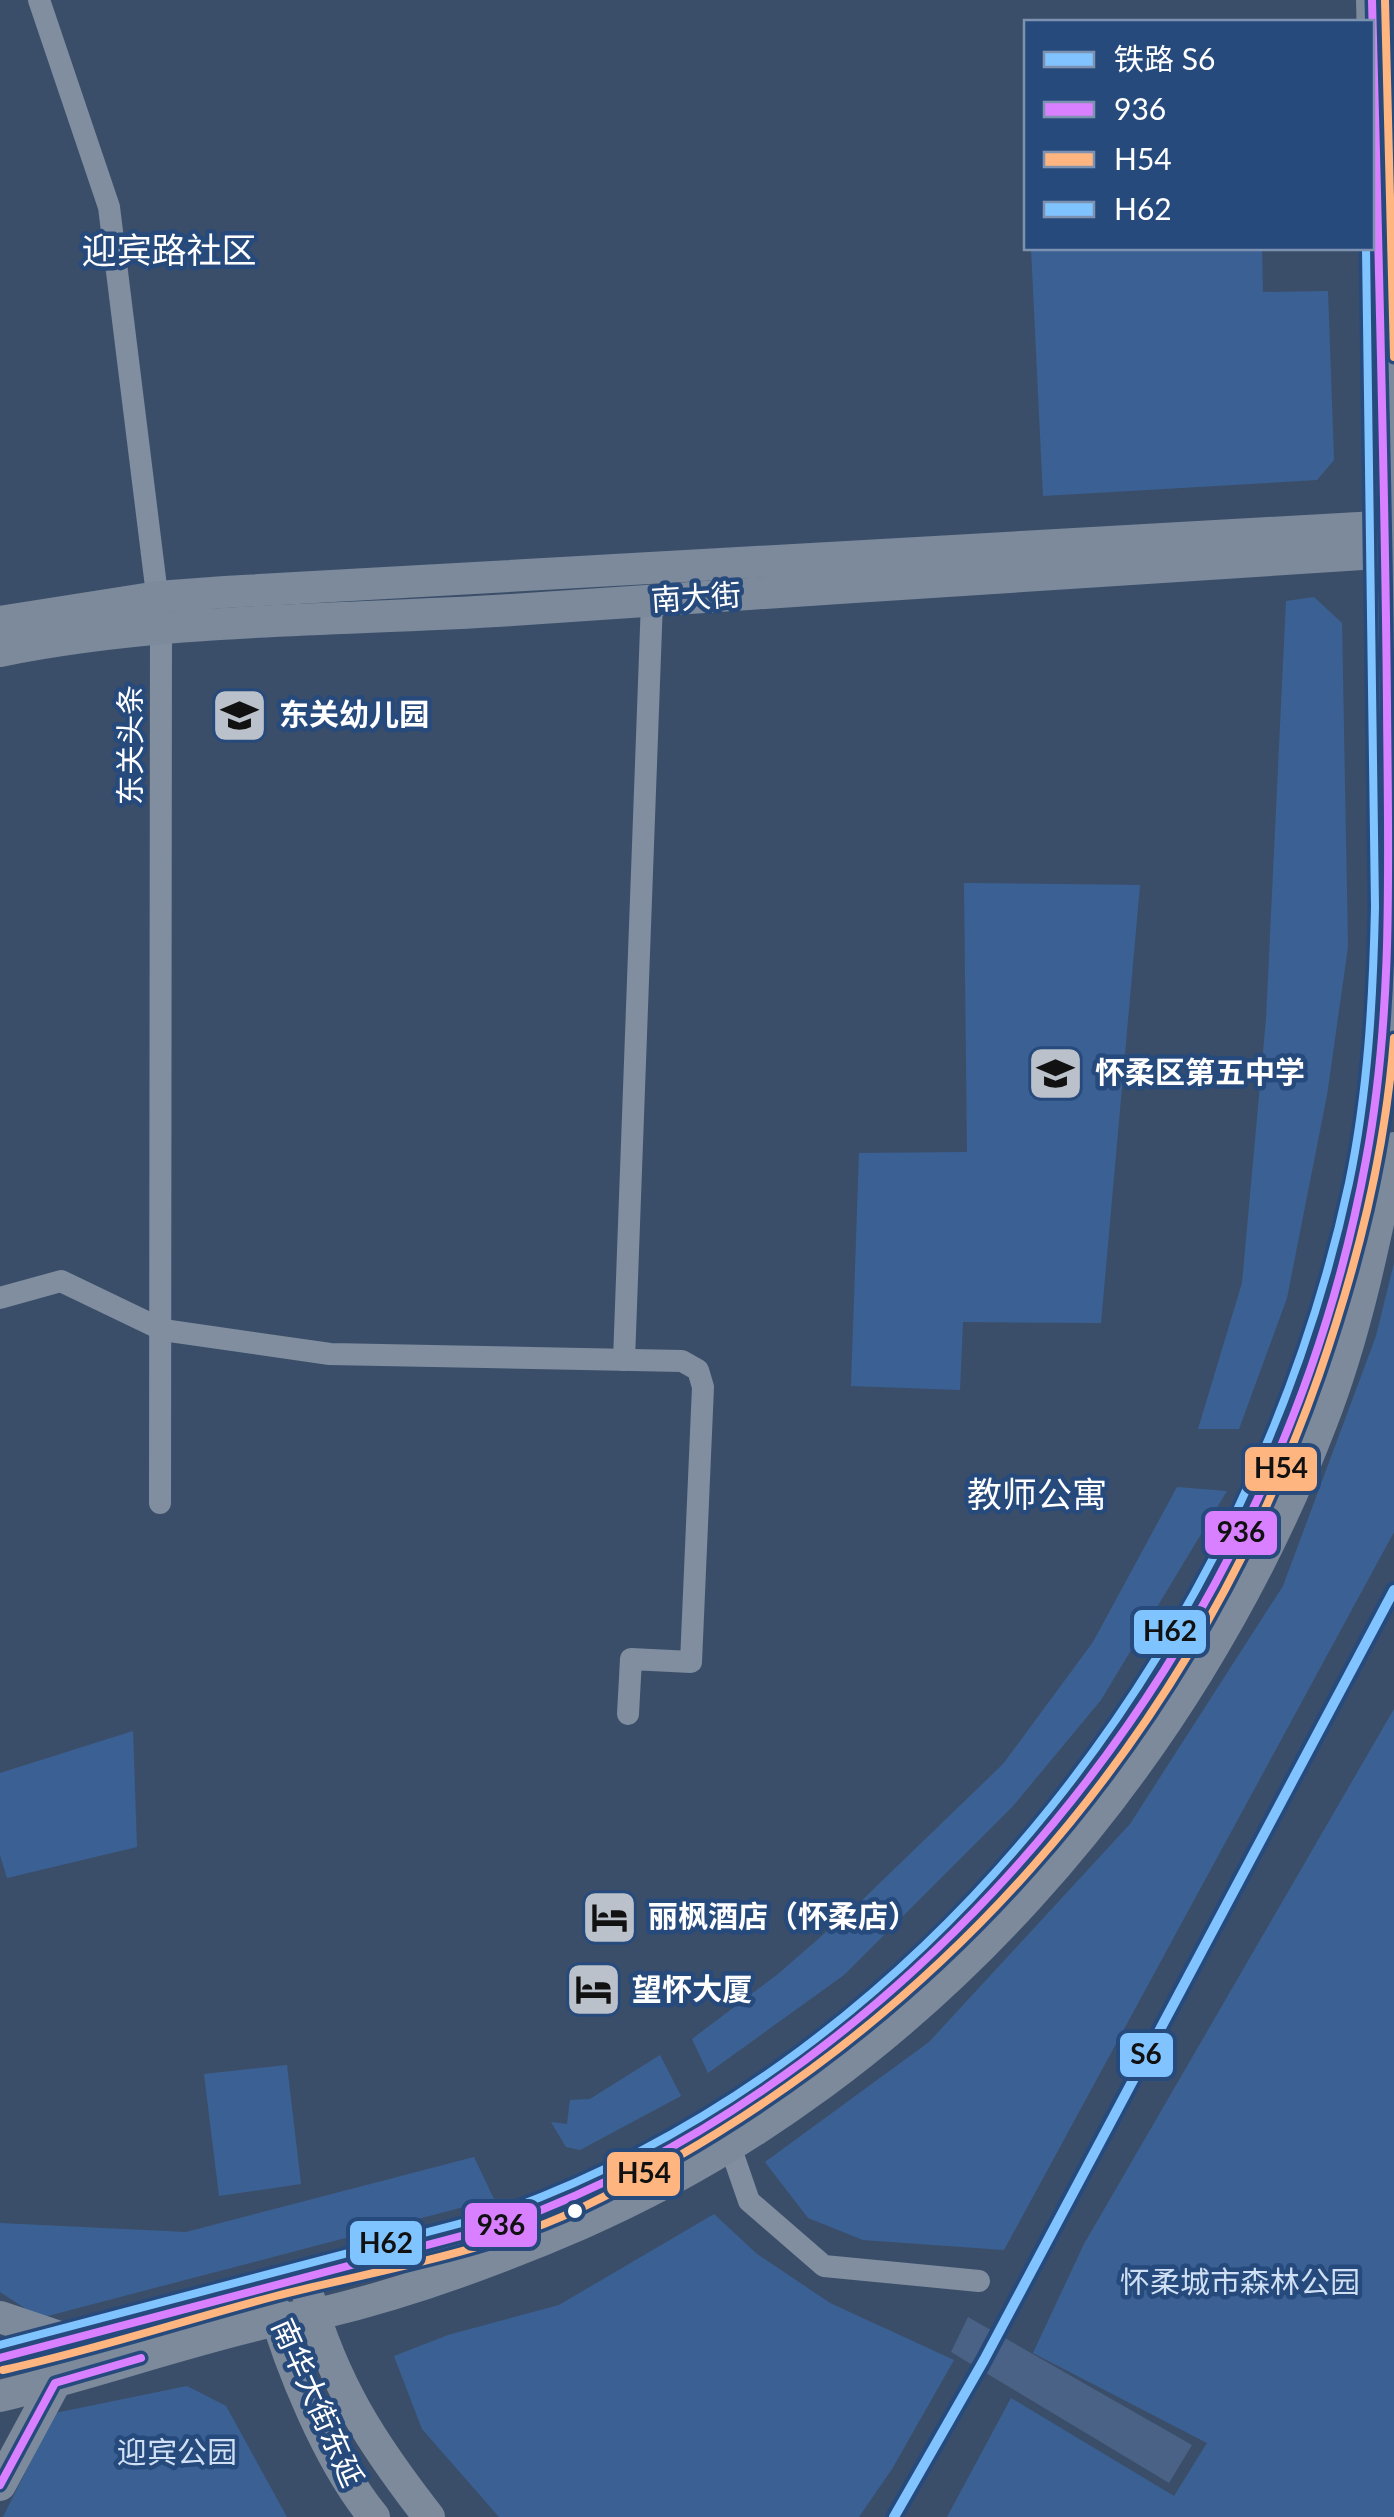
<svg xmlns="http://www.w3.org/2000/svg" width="1394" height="2517" viewBox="0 0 1394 2517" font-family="Lato,'Noto Sans SC',sans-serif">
<rect width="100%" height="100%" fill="#3b4e69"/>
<!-- green -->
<g fill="#3b6194">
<path d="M 1031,248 L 1262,248 L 1263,292 L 1328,291 L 1334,460 L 1317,480 L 1043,496 Z"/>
<path d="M 1314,597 L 1342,623 L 1348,947 L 1327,1095 L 1287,1298 L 1239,1429 L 1198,1429 L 1242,1283 L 1266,1019 L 1286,601 Z"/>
<path d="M 964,883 L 1140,885 L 1101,1323 L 963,1322 L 960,1390 L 851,1386 L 859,1153 L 967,1152 Z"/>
<path d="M 1394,1263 L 1394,1532 L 1004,2250 L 863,2240 L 808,2218 L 765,2162 L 929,2042 L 1130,1824 L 1283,1586 L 1376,1336 Z"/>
<path d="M 1177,1487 L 1227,1491 L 1101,1700 L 1013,1806 L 844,1975 L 708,2073 L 692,2039 L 778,1974 L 856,1906 L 1003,1764 L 1093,1642 Z"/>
<path d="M 1394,1709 L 1394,2517 L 947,2517 L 1011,2398 L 1174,2496 L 1207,2443 L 1033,2353 L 1084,2244 Z"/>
<path d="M 133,1731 L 137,1847 L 7,1878 L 0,1855 L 0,1773 Z"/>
<path d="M 660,2055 L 681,2096 L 580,2150 L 566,2147 L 551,2122 L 567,2124 L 570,2100 L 590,2099 Z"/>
<path d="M 287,2065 L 301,2184 L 219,2196 L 204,2074 Z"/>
<path d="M 474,2157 L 494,2199 L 40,2318 L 0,2292 L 0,2223 L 186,2232 Z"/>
<path d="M 714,2214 L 757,2254 L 830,2303 L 954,2360 L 892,2469 L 859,2517 L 499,2517 L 422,2429 L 394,2356 L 448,2335 L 559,2305 Z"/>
<path d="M 187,2386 L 226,2406 L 287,2517 L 3,2517 L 55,2413 Z"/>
</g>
<!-- water -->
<path fill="#496286" d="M 968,2317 L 1192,2445 L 1169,2483 L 951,2352 Z"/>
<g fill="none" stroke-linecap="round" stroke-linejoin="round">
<!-- minor -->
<g stroke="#808ea0" stroke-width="22">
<path d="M 39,0 L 109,207 L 161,627 L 160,1503"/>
<path d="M 0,1298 L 61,1281 L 163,1330 L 330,1354 L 682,1361 L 698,1370 L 703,1387 L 691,1662 L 631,1659 L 628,1714"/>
<path d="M 624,1360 L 652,601"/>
<path d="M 730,2146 L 749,2201 L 824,2266 L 979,2281"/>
</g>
<!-- secondary -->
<g stroke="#7c8a9c" stroke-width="32">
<path d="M 0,622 L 158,597 L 225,592 L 1394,526"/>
<path d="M 0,651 C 168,617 341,621 512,610 C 806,591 1100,569 1394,552"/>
<path d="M 308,2295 C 334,2385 372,2444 429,2517"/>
<path d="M 271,2299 C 290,2367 329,2462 374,2517"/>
<path d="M 0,2317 L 74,2342"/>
<path d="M 0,2358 C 92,2339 180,2308 272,2284 C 371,2258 478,2241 572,2198 C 943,2027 1215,1697 1329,1308 C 1348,1244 1366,1177 1374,1110 C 1392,975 1388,840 1387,704 C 1386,469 1378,235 1372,0"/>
<path d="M 0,2396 C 92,2374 181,2342 273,2321 C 289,2317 306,2317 322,2313 C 410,2292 497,2260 580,2224 C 921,2075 1190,1766 1322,1421 C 1356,1334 1375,1239 1394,1148"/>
<path d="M 0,2485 L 55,2383"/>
</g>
<defs>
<g id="bus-1">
<path d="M 0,2358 L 499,2226 C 686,2160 857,2037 992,1893 C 1181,1691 1316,1433 1366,1160 C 1394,1010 1388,856 1387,704 C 1385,469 1378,235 1372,0"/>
<path d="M 0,2485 L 55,2383 L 141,2358"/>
</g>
<g id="bus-2">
<path d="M 1385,0 L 1394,357"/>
<path d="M 3,2370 C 95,2350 185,2320 276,2296 C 377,2270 484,2254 579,2209 C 932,2038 1189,1745 1319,1375 C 1357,1265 1385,1155 1394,1038"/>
</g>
<path id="bus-3" d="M 0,2345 L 496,2214 C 933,2060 1254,1627 1349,1183 C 1368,1092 1373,999 1375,907 L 1366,248"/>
</defs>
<!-- bus-1 casing -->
<use href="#bus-1" stroke="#274a7d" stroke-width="15"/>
<!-- bus-2 casing -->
<use href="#bus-2" stroke="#274a7d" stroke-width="15"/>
<!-- bus-3 casing -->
<use href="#bus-3" stroke="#274a7d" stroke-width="15"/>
<!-- bus-1 -->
<use href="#bus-1" stroke="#d880ff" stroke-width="8"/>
<!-- bus-2 -->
<use href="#bus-2" stroke="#ffb580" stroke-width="8"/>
<!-- bus-3 -->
<use href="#bus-3" stroke="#80c4ff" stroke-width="8"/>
<defs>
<path id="rail-1" d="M 894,2517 L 984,2360 L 1394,1590"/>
</defs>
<!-- rail-1 casing -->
<use href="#rail-1" stroke="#274a7d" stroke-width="18"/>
<!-- rail-1 -->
<use href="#rail-1" stroke="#80c3ff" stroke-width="10"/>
</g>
<!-- icons -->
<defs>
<symbol id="school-square" viewBox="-11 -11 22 22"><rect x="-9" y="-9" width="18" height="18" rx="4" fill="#bac1ca" stroke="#274a7d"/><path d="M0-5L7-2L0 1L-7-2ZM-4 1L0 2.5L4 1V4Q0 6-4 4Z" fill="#111"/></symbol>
<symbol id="hotel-square" viewBox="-11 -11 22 22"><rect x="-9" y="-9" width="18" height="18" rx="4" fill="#bac1ca" stroke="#274a7d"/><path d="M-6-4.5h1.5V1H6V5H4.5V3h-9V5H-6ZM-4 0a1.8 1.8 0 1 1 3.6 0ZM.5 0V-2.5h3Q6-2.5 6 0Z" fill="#111"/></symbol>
</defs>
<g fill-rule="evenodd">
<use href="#school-square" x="208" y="684" width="63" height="63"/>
<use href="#school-square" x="1024" y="1042" width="63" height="63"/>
<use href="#hotel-square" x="578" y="1886" width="63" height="63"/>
<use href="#hotel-square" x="562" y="1958" width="63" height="63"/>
</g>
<!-- markers -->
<circle fill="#fff" stroke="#274a7d" stroke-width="4" cx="575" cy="2211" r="9"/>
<g text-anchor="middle" stroke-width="9" stroke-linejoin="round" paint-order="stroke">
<!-- street labels -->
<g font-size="30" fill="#fff" stroke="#274a7d">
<text transform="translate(696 598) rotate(-4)" y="10">南大街</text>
<text transform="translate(131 745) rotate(-90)" y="10">东关头条</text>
<text transform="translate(317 2403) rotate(66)" y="10">南华大街东延</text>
</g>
<!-- poi labels -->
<g font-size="30" font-weight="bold" fill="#fff" stroke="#274a7d" text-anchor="start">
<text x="279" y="725">东关幼儿园</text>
<text x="1095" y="1083">怀柔区第五中学</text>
<text x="648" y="1927">丽枫酒店（怀柔店）</text>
<text x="632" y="2000">望怀大厦</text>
</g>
<!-- park labels -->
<g font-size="30" fill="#cfdff4" stroke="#274a7d">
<text x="1240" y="2293">怀柔城市森林公园</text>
<text x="177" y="2463">迎宾公园</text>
</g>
<!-- quarter labels -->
<g font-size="35" fill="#fff" stroke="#274a7d">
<text x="169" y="263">迎宾路社区</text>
<text x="1037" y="1507">教师公寓</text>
</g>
</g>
<g stroke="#274a7d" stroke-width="4">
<rect x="1243" y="1445" width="76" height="48" rx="10" fill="#ffb580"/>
<rect x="1203" y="1509" width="76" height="48" rx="10" fill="#d880ff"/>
<rect x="1132" y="1608" width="76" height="48" rx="10" fill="#80c4ff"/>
<rect x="1118" y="2031" width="57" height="48" rx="10" fill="#80c3ff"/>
<rect x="605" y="2150" width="77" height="48" rx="10" fill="#ffb580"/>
<rect x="463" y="2201" width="76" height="48" rx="10" fill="#d880ff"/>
<rect x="348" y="2219" width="76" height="48" rx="10" fill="#80c4ff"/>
</g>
<g font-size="28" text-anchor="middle" font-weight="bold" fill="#111">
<text x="1281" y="1478">H54</text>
<text x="1241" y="1542">936</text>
<text x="1170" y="1641">H62</text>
<text x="1146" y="2064">S6</text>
<text x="644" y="2183">H54</text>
<text x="501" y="2235">936</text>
<text x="386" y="2253">H62</text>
</g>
<!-- legend -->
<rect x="1024" y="20" width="350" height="230" fill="#274a7d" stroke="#7d92b1" stroke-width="2.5"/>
<rect x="1044" y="52" width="50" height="15" fill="#80c3ff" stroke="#7d92b1" stroke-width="2.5"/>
<text x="1114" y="70" font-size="30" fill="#ffffff">铁路 S6</text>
<rect x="1044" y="102" width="50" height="15" fill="#d880ff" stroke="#7d92b1" stroke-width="2.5"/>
<text x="1114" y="120" font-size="30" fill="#ffffff">936</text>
<rect x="1044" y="152" width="50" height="15" fill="#ffb580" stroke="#7d92b1" stroke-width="2.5"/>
<text x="1114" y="170" font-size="30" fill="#ffffff">H54</text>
<rect x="1044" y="202" width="50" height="15" fill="#80c4ff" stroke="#7d92b1" stroke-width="2.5"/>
<text x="1114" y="220" font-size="30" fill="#ffffff">H62</text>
</svg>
